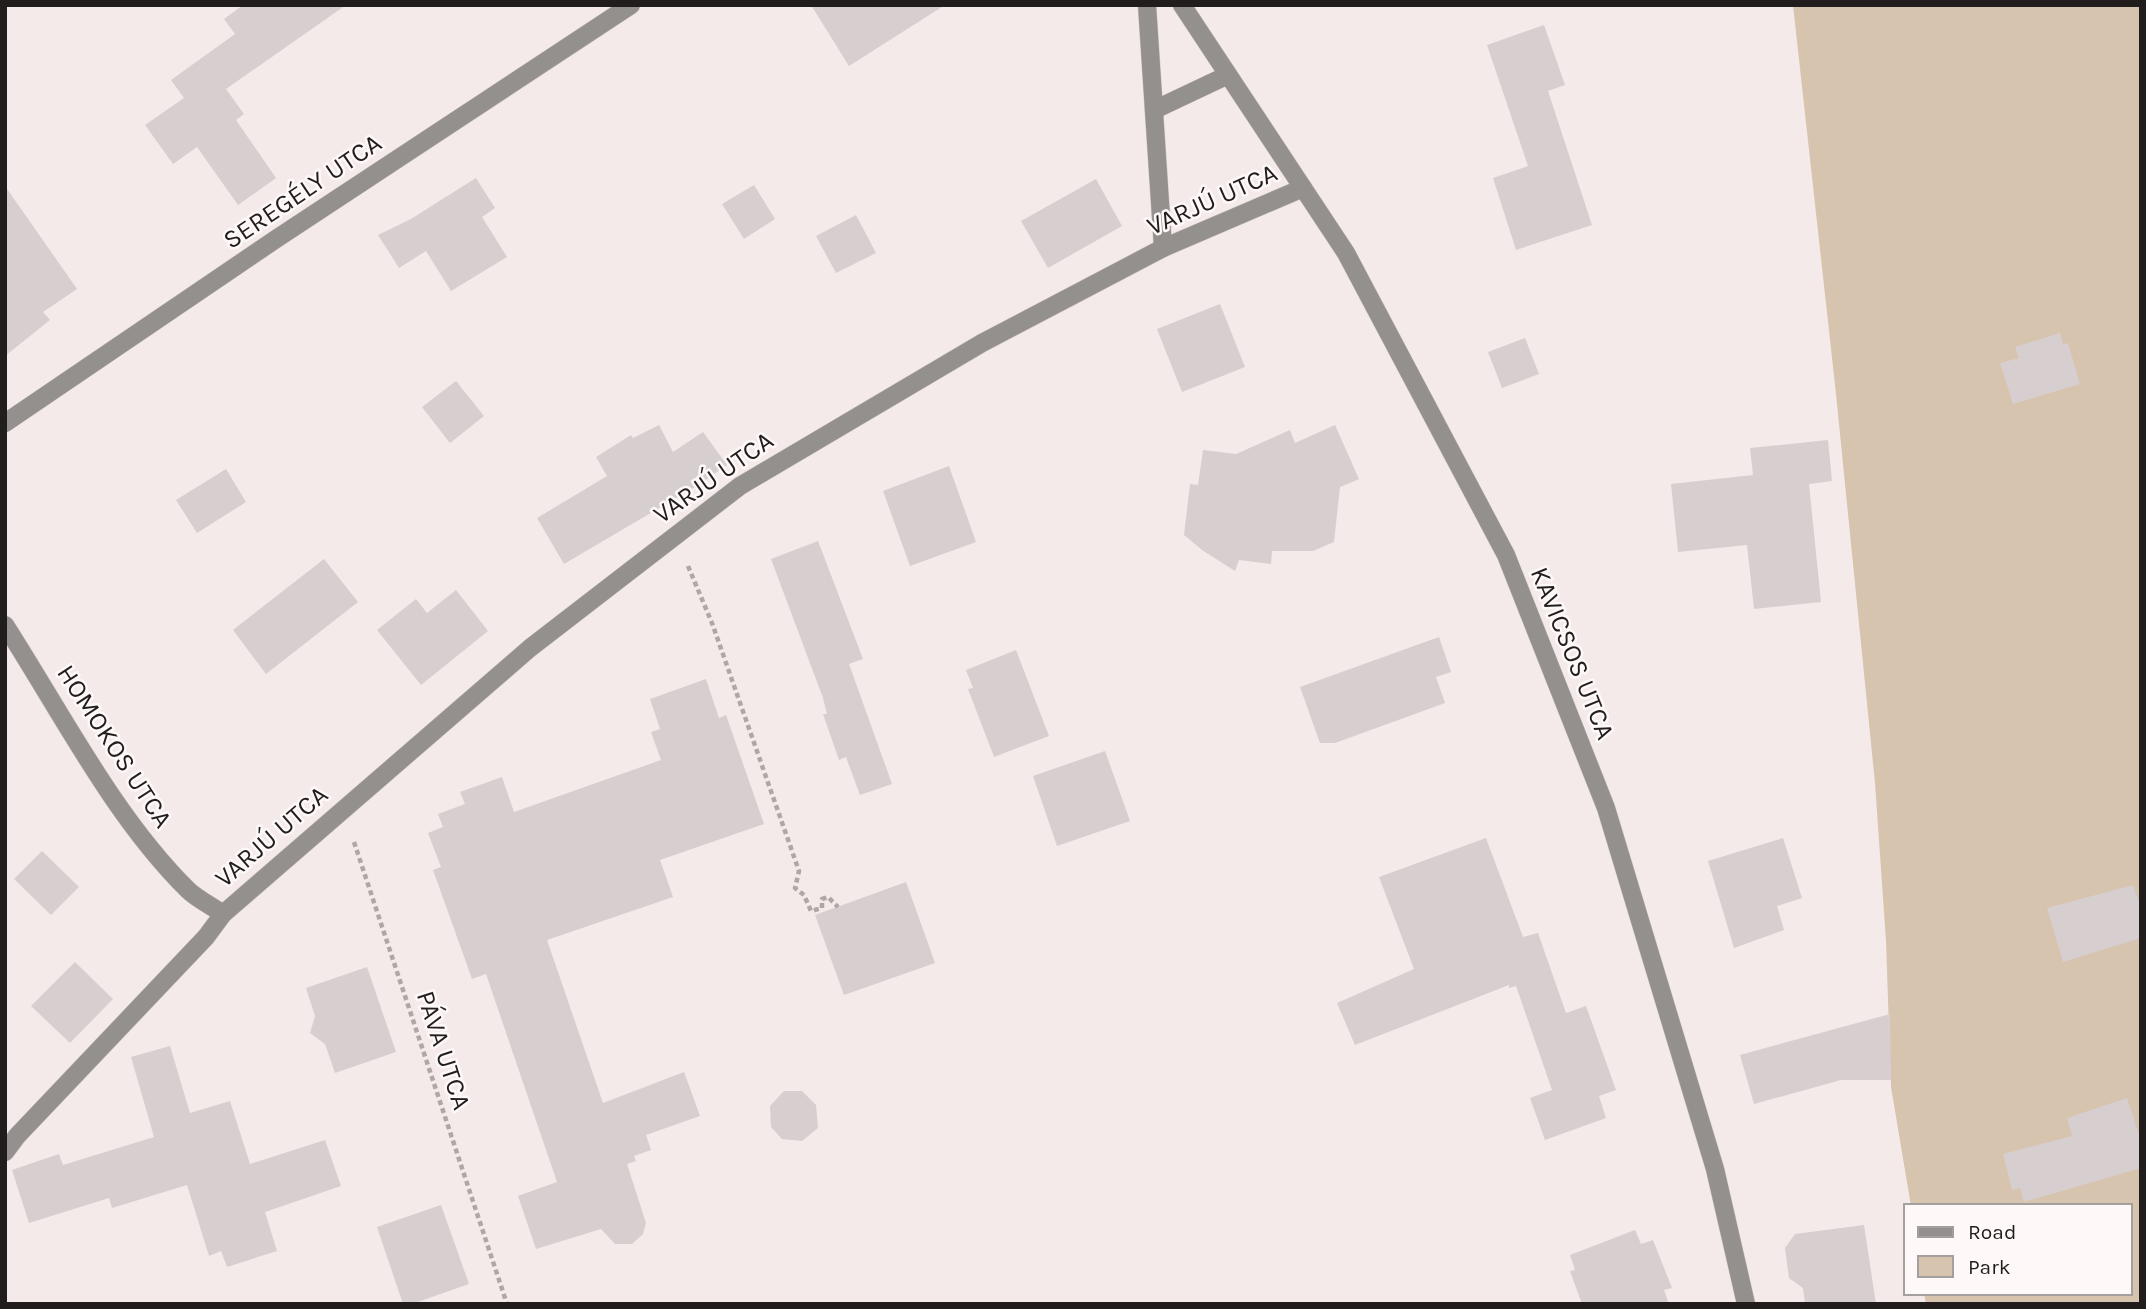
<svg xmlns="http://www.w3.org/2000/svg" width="2146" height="1309" viewBox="0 0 2146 1309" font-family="Karla,sans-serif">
<rect width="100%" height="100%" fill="#f4eae9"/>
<!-- green -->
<path fill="#d6c4af" d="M 1793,5 L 2141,5 L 2141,1304 L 1926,1304 L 1924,1293 L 2130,1293 L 2130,1206 L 1911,1206 L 1891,1087 L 1886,941 L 1875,783 L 1836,394 Z"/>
<!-- building -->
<g fill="#d7cecf">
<path d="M 243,5 L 346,5 L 226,89 L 244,114 L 236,120 L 276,178 L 238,205 L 197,147 L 173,164 L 145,125 L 184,98 L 171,80 L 235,34 L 224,19 Z"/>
<path d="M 811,5 L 945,5 L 849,66 Z"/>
<path d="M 1544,25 L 1565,85 L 1548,91 L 1592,225 L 1516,250 L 1493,178 L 1528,166 L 1487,45 Z"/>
<path d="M 476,178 L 495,208 L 482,217 L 507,257 L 451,291 L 426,251 L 399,268 L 378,235 L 411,219 Z"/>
<path d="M 1096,179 L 1122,226 L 1048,268 L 1021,221 Z"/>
<path d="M 754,185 L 775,219 L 744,239 L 722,204 Z"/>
<path d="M 5,186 L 77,289 L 43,312 L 50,320 L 5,356 Z"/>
<path d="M 856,215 L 876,253 L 836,273 L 816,236 Z"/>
<path d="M 1220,304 L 1245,367 L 1182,392 L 1157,329 Z"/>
<path d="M 2060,333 L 2063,344 L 2068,343 L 2080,384 L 2013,404 L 2000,363 L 2019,358 L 2015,347 Z"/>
<path d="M 1525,338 L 1539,374 L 1502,388 L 1488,352 Z"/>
<path d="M 456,381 L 484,416 L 450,443 L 422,407 Z"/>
<path d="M 659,425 L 673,452 L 703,432 L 727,465 L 700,484 L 564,564 L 537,518 L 607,476 L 596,457 L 631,435 L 633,438 Z"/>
<path d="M 1335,425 L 1359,479 L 1340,487 L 1334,542 L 1313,551 L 1272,551 L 1271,564 L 1239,560 L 1235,571 L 1202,550 L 1184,535 L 1190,484 L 1198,485 L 1203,450 L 1236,454 L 1290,430 L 1295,443 Z"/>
<path d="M 1828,440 L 1832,481 L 1809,484 L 1821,602 L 1754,609 L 1747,545 L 1678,552 L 1671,484 L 1753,475 L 1750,448 Z"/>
<path d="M 949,466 L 976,542 L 910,566 L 883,491 Z"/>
<path d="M 226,469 L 246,502 L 197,533 L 176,500 Z"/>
<path d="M 818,541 L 863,659 L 849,664 L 892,784 L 860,795 L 846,757 L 839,760 L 823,714 L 827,714 L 823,698 L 771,559 Z"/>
<path d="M 324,559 L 358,602 L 266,674 L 233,630 Z"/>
<path d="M 456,590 L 488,631 L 421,685 L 377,630 L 416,599 L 427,613 Z"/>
<path d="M 1439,637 L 1451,672 L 1436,677 L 1445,703 L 1335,743 L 1320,743 L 1300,687 Z"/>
<path d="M 1016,650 L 1049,736 L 994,757 L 968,689 L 973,688 L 966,670 Z"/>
<path d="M 706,679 L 719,718 L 726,715 L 764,824 L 660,860 L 673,897 L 547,940 L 603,1103 L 684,1072 L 700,1116 L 646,1135 L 651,1150 L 634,1156 L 636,1161 L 627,1164 L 646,1223 L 643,1234 L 632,1244 L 615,1244 L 601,1229 L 536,1249 L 518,1196 L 557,1182 L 486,974 L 472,979 L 433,870 L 441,867 L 428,833 L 443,827 L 438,814 L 465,804 L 460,792 L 502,777 L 514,812 L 661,760 L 651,732 L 660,729 L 650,699 Z"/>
<path d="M 1105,751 L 1130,821 L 1057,846 L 1033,776 Z"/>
<path d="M 1486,838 L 1523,937 L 1538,933 L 1566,1013 L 1586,1006 L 1616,1090 L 1599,1096 L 1606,1118 L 1545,1140 L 1530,1098 L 1552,1090 L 1516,986 L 1509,988 L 1509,985 L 1355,1045 L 1337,1003 L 1414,969 L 1379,877 Z"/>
<path d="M 1783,838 L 1802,898 L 1777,906 L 1784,930 L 1734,948 L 1708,861 Z"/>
<path d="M 42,851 L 79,887 L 51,915 L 14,879 Z"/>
<path d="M 906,882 L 935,963 L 844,995 L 815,915 Z"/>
<path d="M 2133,885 L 2141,908 L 2141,938 L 2063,962 L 2047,908 Z"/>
<path d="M 75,962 L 113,999 L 70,1043 L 31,1006 Z"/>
<path d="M 367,967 L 396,1052 L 335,1073 L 325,1044 L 310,1033 L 315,1016 L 306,988 Z"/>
<path d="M 1890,1014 L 1891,1080 L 1841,1080 L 1754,1104 L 1740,1055 Z"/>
<path d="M 170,1046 L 190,1113 L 230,1101 L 250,1164 L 325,1140 L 341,1186 L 265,1212 L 277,1251 L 227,1267 L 221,1251 L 209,1256 L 187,1185 L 112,1208 L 109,1198 L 29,1223 L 12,1170 L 59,1154 L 63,1165 L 154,1137 L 131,1057 Z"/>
<path d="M 784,1091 L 802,1091 L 816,1105 L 818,1128 L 802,1141 L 782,1139 L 771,1127 L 770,1106 Z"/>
<path d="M 2127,1098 L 2141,1141 L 2141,1168 L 2024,1202 L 2020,1188 L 2012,1190 L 2003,1154 L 2072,1136 L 2067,1118 Z"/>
<path d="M 441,1205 L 469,1284 L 412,1304 L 403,1304 L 377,1227 Z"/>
<path d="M 1864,1225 L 1876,1304 L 1805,1304 L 1803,1288 L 1789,1278 L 1785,1248 L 1795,1234 Z"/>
<path d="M 1635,1230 L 1641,1244 L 1653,1240 L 1672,1288 L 1664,1290 L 1669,1304 L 1582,1304 L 1570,1271 L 1575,1270 L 1570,1255 Z"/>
</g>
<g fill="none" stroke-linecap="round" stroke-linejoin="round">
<defs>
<g id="minor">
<path d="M 1147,5 L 1163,248"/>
<path d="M 1182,5 L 1346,253 L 1506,555 L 1606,808 L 1715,1169 L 1746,1304"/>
<path d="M 1154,110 L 1228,75"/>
<path d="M 5,423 L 276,239 L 631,5"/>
<path d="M 5,625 C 61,712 114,817 188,890 C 197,899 212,906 223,914"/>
<path d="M 5,1152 L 17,1136 L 206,937 L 223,914 L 530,648 L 740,486 L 982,343 L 1163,248 L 1303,188"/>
</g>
</defs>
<!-- minor casing -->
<use href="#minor" stroke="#cec5c4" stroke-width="19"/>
<!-- path -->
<g stroke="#afa7a6" stroke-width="4.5" stroke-dasharray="5 3.5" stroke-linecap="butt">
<path d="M 688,566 L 712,623 L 799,871 L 795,888 L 804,895 L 811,911 L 822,908 L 822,899 L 828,897 L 838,907"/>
<path d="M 354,842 L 507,1304"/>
</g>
<!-- minor -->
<use href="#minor" stroke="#93908e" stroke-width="18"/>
</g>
<g text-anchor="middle" stroke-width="5" stroke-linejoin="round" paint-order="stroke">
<!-- street labels -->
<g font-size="26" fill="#201d1c" stroke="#fef8f8">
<text transform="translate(302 191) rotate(-34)" y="9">SEREGÉLY UTCA</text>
<text transform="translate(1212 199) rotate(-24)" y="9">VARJÚ UTCA</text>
<text transform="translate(713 477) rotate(-35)" y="9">VARJÚ UTCA</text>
<text transform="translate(1573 653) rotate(68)" y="9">KAVICSOS UTCA</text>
<text transform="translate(115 746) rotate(57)" y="9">HOMOKOS UTCA</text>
<text transform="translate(271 836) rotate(-41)" y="9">VARJÚ UTCA</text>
<text transform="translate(444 1050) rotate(72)" y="9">PÁVA UTCA</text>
</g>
</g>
<!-- border -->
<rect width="2146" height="1309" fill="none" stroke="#201d1c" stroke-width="14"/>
<!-- legend -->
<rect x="1904" y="1204" width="228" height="91" fill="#fef8f8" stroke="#a5a0a0" stroke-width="2"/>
<rect x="1918" y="1227" width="35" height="10" fill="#93908e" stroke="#a5a0a0" stroke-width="2"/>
<text x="1968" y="1239" font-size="21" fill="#201d1c">Road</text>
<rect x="1918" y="1256" width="35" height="21" fill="#d6c4af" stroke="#a5a0a0" stroke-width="2"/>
<text x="1968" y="1274" font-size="21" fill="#201d1c">Park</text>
</svg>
